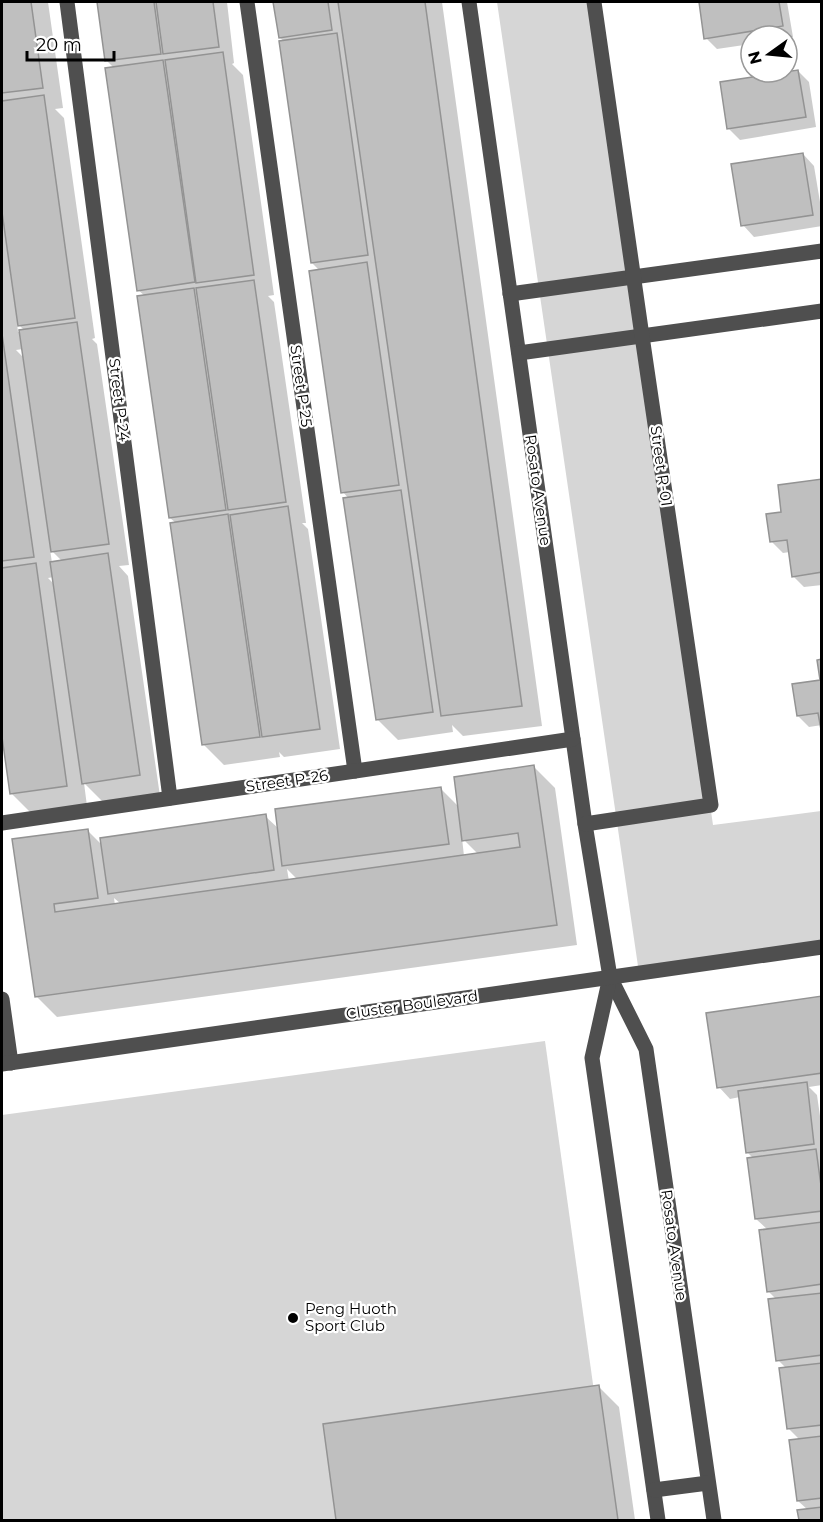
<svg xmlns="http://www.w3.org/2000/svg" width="823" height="1522" viewBox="0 0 823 1522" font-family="Montserrat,sans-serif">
<rect width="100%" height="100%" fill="#fff"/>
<!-- green -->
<g fill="#d6d6d6">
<path d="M 497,2 L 594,2 L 713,825 L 821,811 L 821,947 L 639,973 Z"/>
<path d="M 545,1041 L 612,1520 L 2,1520 L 2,1115 Z"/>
</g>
<!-- shadow -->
<g fill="#0003" fill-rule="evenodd">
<path d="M 2,2 L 48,2 L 63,108 L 55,109 L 64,118 L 95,338 L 92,339 L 97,344 L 129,565 L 119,566 L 128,576 L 160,796 L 105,804 L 84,783 L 87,806 L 32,814 L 11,793 L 2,726 ZM 17,323 L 25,331 L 18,332 ZM 23,349 L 25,359 L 16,350 ZM 50,549 L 62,561 L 52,563 ZM 54,577 L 55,585 L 48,578 Z"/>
<path d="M 99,2 L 227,2 L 234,63 L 232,64 L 243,75 L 274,295 L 268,296 L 274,302 L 306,523 L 302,523 L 308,529 L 340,749 L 284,757 L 279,752 L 280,757 L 224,765 L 203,744 L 176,523 L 170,518 L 145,296 L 138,290 L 114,68 L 106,60 Z"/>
<path d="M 275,2 L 442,2 L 542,726 L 463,736 L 452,725 L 453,732 L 398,740 L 377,719 L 349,499 L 343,492 L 320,271 L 312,263 L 284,41 L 280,38 Z"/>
<path d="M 700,2 L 787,2 L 793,37 L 787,38 L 787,36 L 751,36 L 751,44 L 717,49 L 706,38 Z"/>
<path d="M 798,71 L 809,82 L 816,127 L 740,140 L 729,129 Z"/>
<path d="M 803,154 L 814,166 L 822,214 L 822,226 L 754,237 L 743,225 Z"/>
<path d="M 822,481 L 822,585 L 804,587 L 793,576 L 790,552 L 783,553 L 772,542 L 783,513 Z"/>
<path d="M 822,682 L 822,725 L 809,727 L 798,716 Z"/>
<path d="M 534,767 L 555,788 L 577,945 L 57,1017 L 36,996 L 14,840 L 87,830 L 103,846 L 265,816 L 279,829 L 441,789 L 459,807 ZM 462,838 L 478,854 L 464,856 ZM 287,869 L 297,879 L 289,881 ZM 114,898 L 121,904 L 115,905 Z"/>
<path d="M 822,998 L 822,1085 L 809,1087 L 817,1095 L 822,1130 L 822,1155 L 820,1155 L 822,1156 L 822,1520 L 800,1520 L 799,1511 L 808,1510 L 798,1501 L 800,1440 L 789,1429 L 787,1369 L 778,1360 L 777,1300 L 768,1291 L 768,1230 L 756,1219 L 753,1158 L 747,1152 L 740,1097 L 730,1099 L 719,1087 Z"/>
<path d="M 598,1386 L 619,1407 L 635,1520 L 338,1520 L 324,1426 Z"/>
</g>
<!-- building -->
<g fill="#bfbfbf" stroke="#939393" stroke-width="1.5">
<path d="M 2,2 L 31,2 L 43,88 L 2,93 Z"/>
<path d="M 97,2 L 154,2 L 161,54 L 105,61 Z"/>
<path d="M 156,2 L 213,2 L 219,47 L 163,54 Z"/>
<path d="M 273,2 L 328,2 L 332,30 L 279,38 Z"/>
<path d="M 338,2 L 425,2 L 522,706 L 441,716 Z"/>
<path d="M 699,2 L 779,2 L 783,26 L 704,39 Z"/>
<path d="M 337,33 L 368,255 L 311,263 L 279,41 Z"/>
<path d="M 223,52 L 254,275 L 196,283 L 165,60 Z"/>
<path d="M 163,60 L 195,282 L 137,291 L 105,68 Z"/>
<path d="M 798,70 L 806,117 L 727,129 L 720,82 Z"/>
<path d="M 44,95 L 75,318 L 18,326 L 2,212 L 2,101 Z"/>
<path d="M 803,153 L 813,215 L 741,226 L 731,164 Z"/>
<path d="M 367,262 L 399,485 L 341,493 L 309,271 Z"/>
<path d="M 254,280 L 286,502 L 228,510 L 196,288 Z"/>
<path d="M 194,288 L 226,510 L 169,518 L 137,296 Z"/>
<path d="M 77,322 L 109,544 L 51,552 L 19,330 Z"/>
<path d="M 2,334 L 34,557 L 2,561 Z"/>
<path d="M 822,479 L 822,572 L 792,577 L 787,540 L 770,542 L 766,514 L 781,512 L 778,485 Z"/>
<path d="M 401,490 L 433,712 L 376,720 L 343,498 Z"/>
<path d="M 288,506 L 320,729 L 262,737 L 230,515 Z"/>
<path d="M 228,514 L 260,737 L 202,745 L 170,523 Z"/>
<path d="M 108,553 L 140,775 L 82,784 L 50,562 Z"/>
<path d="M 36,563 L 67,786 L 10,794 L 2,737 L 2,568 Z"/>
<path d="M 822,659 L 822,735 L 818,713 L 797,716 L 792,684 L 820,680 L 817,660 Z"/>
<path d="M 534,765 L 557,925 L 35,997 L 12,839 L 88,829 L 98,898 L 54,904 L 55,912 L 520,847 L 518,833 L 462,841 L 454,777 Z"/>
<path d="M 441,787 L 449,844 L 282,866 L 275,809 Z"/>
<path d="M 266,814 L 274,870 L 108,894 L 100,838 Z"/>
<path d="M 822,996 L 822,1073 L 717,1088 L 706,1013 Z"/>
<path d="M 807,1082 L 814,1144 L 746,1153 L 738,1091 Z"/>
<path d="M 816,1149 L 822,1193 L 822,1211 L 755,1219 L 747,1158 Z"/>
<path d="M 822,1222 L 822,1284 L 767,1292 L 759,1230 Z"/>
<path d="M 822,1293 L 822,1355 L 776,1361 L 768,1299 Z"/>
<path d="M 822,1363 L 822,1425 L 787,1429 L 779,1368 Z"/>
<path d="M 599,1385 L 618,1520 L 336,1520 L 323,1424 Z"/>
<path d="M 822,1436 L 822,1498 L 797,1501 L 789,1440 Z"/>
<path d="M 822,1507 L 822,1520 L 799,1520 L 797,1510 Z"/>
</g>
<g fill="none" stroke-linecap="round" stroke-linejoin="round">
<!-- minor -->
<g stroke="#4f4f4f" stroke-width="15">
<path d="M 67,2 L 170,798"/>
<path d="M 247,2 L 355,771"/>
<path d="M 469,2 L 585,824 L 610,977 L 646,1049 L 714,1520"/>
<path d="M 510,294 L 822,251"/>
<path d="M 519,353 L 822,311"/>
<path d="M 2,823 L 573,739"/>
<path d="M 585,824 L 711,805 L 642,336 L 594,2"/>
<path d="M 610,977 L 592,1058 L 658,1520"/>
<path d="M 2,999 L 11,1063"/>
<path d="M 2,1064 L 822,947"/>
<path d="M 654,1490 L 708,1483"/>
</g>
</g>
<!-- markers -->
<circle fill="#000" stroke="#fff" stroke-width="2" cx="293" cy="1318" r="6"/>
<g text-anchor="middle" stroke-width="4.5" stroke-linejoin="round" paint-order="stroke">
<!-- street labels -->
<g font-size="15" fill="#000" stroke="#fff">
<text transform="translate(301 386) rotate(82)" y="5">Street P-25</text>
<text transform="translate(119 400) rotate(83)" y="5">Street P-24</text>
<text transform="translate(661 466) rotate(82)" y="5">Street R-01</text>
<text transform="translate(538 490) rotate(82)" y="5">Rosato Avenue</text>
<text transform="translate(287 781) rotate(-8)" y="5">Street P-26</text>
<text transform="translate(412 1005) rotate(-8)" y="5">Cluster Boulevard</text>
<text transform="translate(674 1245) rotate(82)" y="5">Rosato Avenue</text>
</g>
<!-- poi labels -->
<g font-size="15" fill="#000" stroke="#fff" text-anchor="start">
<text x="305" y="1314">Peng Huoth<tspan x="305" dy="17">Sport Club</tspan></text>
</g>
</g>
<!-- border -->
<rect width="823" height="1522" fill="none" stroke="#000000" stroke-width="6"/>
<!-- north arrow -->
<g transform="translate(769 54) rotate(255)"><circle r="28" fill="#ffffff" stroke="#999999" stroke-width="1.5"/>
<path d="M0-4.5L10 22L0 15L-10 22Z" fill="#000000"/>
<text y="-9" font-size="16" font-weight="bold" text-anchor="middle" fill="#000000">N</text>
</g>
<!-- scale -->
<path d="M27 51v9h87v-9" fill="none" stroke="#000000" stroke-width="3"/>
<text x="36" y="51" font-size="18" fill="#000000" stroke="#ffffff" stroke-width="4.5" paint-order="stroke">20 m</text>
</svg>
